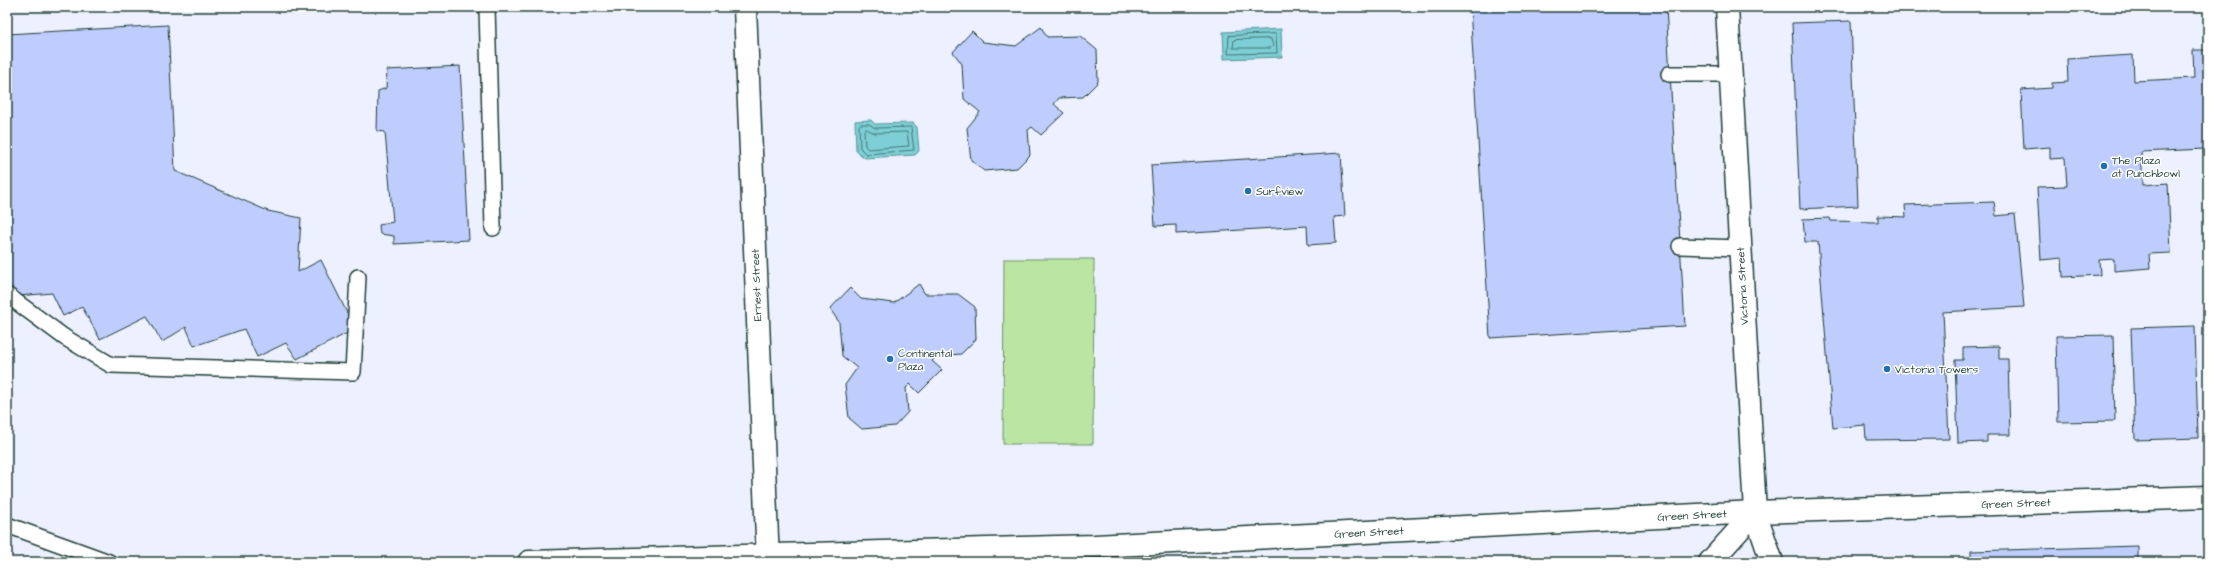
<svg xmlns="http://www.w3.org/2000/svg" width="2215" height="569" viewBox="0 0 2215 569" font-family="'Architects Daughter',sans-serif">
<rect width="100%" height="100%" fill="#ecf0ff"/>
<filter id="ink" filterUnits="userSpaceOnUse"><feTurbulence type="fractalNoise" baseFrequency=".025" numOctaves="2"/><feDisplacementMap in="SourceGraphic" scale="8" xChannelSelector="R" yChannelSelector="G"/><feConvolveMatrix kernelMatrix="1 2 1 2 8 2 1 2 1" color-interpolation-filters="sRGB"/></filter>
<g filter="url(#ink)">
<!-- green -->
<path fill="#bbe5a2" stroke="#6d916b" d="M 1004,259 L 1094,259 L 1093,444 L 1003,444 Z"/>
<!-- water -->
<g fill="#7dced5" stroke="#579495">
<path d="M 1281,29 L 1282,57 L 1224,59 L 1223,32 Z"/>
<path d="M 871,120 L 875,124 L 913,123 L 917,127 L 919,151 L 915,155 L 865,158 L 856,151 L 855,121 Z"/>
</g>
<g fill="none" stroke-linecap="round" stroke-linejoin="round">
<!-- shore -->
<g stroke="#457774" stroke-width="1">
<path d="M 1276,34 L 1277,53 L 1228,54 L 1229,36 Z"/>
<path d="M 1271,39 L 1273,46 L 1271,48 L 1233,48 L 1234,40 Z"/>
<path d="M 861,124 L 869,124 L 875,128 L 911,127 L 914,150 L 866,154 L 860,148 L 859,126 Z"/>
<path d="M 866,129 L 875,133 L 907,132 L 909,146 L 868,149 L 865,146 L 864,131 Z"/>
</g>
</g>
<!-- building -->
<g fill="#becdfe" stroke="#1f3d34">
<path d="M 1470,7 L 1666,7 L 1685,326 L 1490,338 Z"/>
<path d="M 1851,21 L 1858,206 L 1800,209 L 1792,23 Z"/>
<path d="M 168,25 L 175,171 L 268,211 L 301,218 L 298,272 L 321,260 L 355,329 L 297,359 L 286,343 L 257,357 L 244,329 L 194,346 L 186,327 L 162,342 L 147,316 L 100,339 L 82,307 L 63,316 L 52,293 L 7,297 L 7,34 Z"/>
<path d="M 1041,27 L 1047,37 L 1080,36 L 1097,50 L 1098,82 L 1083,97 L 1059,98 L 1054,104 L 1064,113 L 1041,135 L 1032,127 L 1028,130 L 1030,155 L 1017,168 L 984,171 L 971,160 L 967,128 L 980,112 L 964,99 L 962,64 L 953,52 L 972,31 L 983,42 L 1016,46 Z"/>
<path d="M 2193,50 L 2208,50 L 2208,173 L 2205,173 L 2204,149 L 2141,152 L 2143,185 L 2168,183 L 2171,253 L 2149,254 L 2150,268 L 2114,271 L 2114,259 L 2099,260 L 2100,275 L 2063,277 L 2062,258 L 2041,260 L 2037,187 L 2067,186 L 2065,158 L 2050,159 L 2050,147 L 2024,149 L 2021,90 L 2052,88 L 2052,83 L 2068,82 L 2067,59 L 2133,55 L 2134,81 L 2194,78 Z"/>
<path d="M 460,66 L 469,240 L 394,244 L 394,236 L 380,234 L 379,225 L 393,222 L 385,132 L 377,131 L 378,91 L 386,88 L 387,70 Z"/>
<path d="M 1341,153 L 1345,216 L 1334,217 L 1336,243 L 1308,245 L 1307,226 L 1176,234 L 1176,225 L 1155,226 L 1151,165 Z"/>
<path d="M 1994,202 L 1996,216 L 2015,214 L 2024,307 L 1943,312 L 1949,439 L 1866,440 L 1865,425 L 1833,428 L 1818,242 L 1805,242 L 1803,219 L 1830,218 L 1831,221 L 1878,222 L 1878,216 L 1906,217 L 1905,205 Z"/>
<path d="M 919,284 L 925,294 L 958,294 L 975,307 L 976,339 L 961,354 L 937,356 L 932,361 L 942,370 L 919,393 L 910,384 L 906,388 L 908,412 L 895,426 L 862,429 L 849,418 L 845,385 L 857,368 L 842,356 L 839,322 L 830,309 L 850,288 L 861,299 L 894,303 Z"/>
<path d="M 2195,326 L 2198,438 L 2135,440 L 2131,328 Z"/>
<path d="M 2113,335 L 2115,421 L 2058,422 L 2056,336 Z"/>
<path d="M 1999,346 L 1999,359 L 2008,359 L 2010,435 L 1987,435 L 1987,442 L 1958,443 L 1955,360 L 1963,360 L 1963,347 Z"/>
<path d="M 2138,546 L 2138,562 L 1971,562 L 1971,551 Z"/>
</g>
<g fill="none" stroke-linecap="round" stroke-linejoin="round">
<defs>
<g id="service">
<path d="M 487,7 L 493,228"/>
<path d="M 1669,74 L 1731,74"/>
<path d="M 1680,246 L 1740,248"/>
<path d="M 7,295 L 64,337 L 111,365 L 353,372 L 358,277"/>
<path d="M 7,525 L 109,562"/>
</g>
<g id="minor">
<path d="M 745,7 L 768,562"/>
<path d="M 1727,7 L 1755,512 L 1772,562"/>
<path d="M 529,562 L 1095,546 L 1755,512"/>
</g>
<path id="tertiary" d="M 1710,562 L 1755,512 L 2208,497"/>
</defs>
<!-- service casing -->
<use href="#service" stroke="#1f3d34" stroke-width="18"/>
<!-- minor casing -->
<use href="#minor" stroke="#1f3d34" stroke-width="25"/>
<!-- tertiary casing -->
<use href="#tertiary" stroke="#1f3d34" stroke-width="25"/>
<!-- service -->
<use href="#service" stroke="#fff" stroke-width="15"/>
<!-- minor -->
<use href="#minor" stroke="#fff" stroke-width="22"/>
<!-- tertiary -->
<use href="#tertiary" stroke="#fff" stroke-width="22"/>
</g>
</g>
<!-- markers -->
<g fill="#1f6fb2" stroke="#fff" stroke-width="1.5">
<circle cx="2104" cy="166" r="4"/>
<circle cx="1248" cy="191" r="4"/>
<circle cx="890" cy="359" r="4"/>
<circle cx="1887" cy="369" r="4"/>
</g>
<g text-anchor="middle" stroke-width="3" stroke-linejoin="round" paint-order="stroke">
<!-- poi labels -->
<g font-size="11" fill="#1f3d34" stroke="#fff" text-anchor="start">
<text x="2112" y="164">The Plaza<tspan x="2112" dy="13">at Punchbowl</tspan></text>
<text x="1256" y="195">Surfview</text>
<text x="898" y="357">Continental<tspan x="898" dy="13">Plaza</tspan></text>
<text x="1895" y="373">Victoria Towers</text>
</g>
<!-- street labels -->
<g font-size="11" fill="#1f3d34" stroke="#fff">
<text transform="translate(756 285) rotate(-92)" y="4">Ernest Street</text>
<text transform="translate(1742 286) rotate(-93)" y="4">Victoria Street</text>
<text transform="translate(2016 503) rotate(-2)" y="4">Green Street</text>
<text transform="translate(1692 515) rotate(-3)" y="4">Green Street</text>
<text transform="translate(1369 532) rotate(-3)" y="4">Green Street</text>
</g>
</g>
<!-- margin -->
<rect width="2215" height="569" fill="none" stroke="#fff" stroke-width="24"/>
<rect x="12" y="12" width="2191" height="545" fill="none" stroke="#1f3d34" stroke-width="1.5" filter="url(#ink)"/>
</svg>
